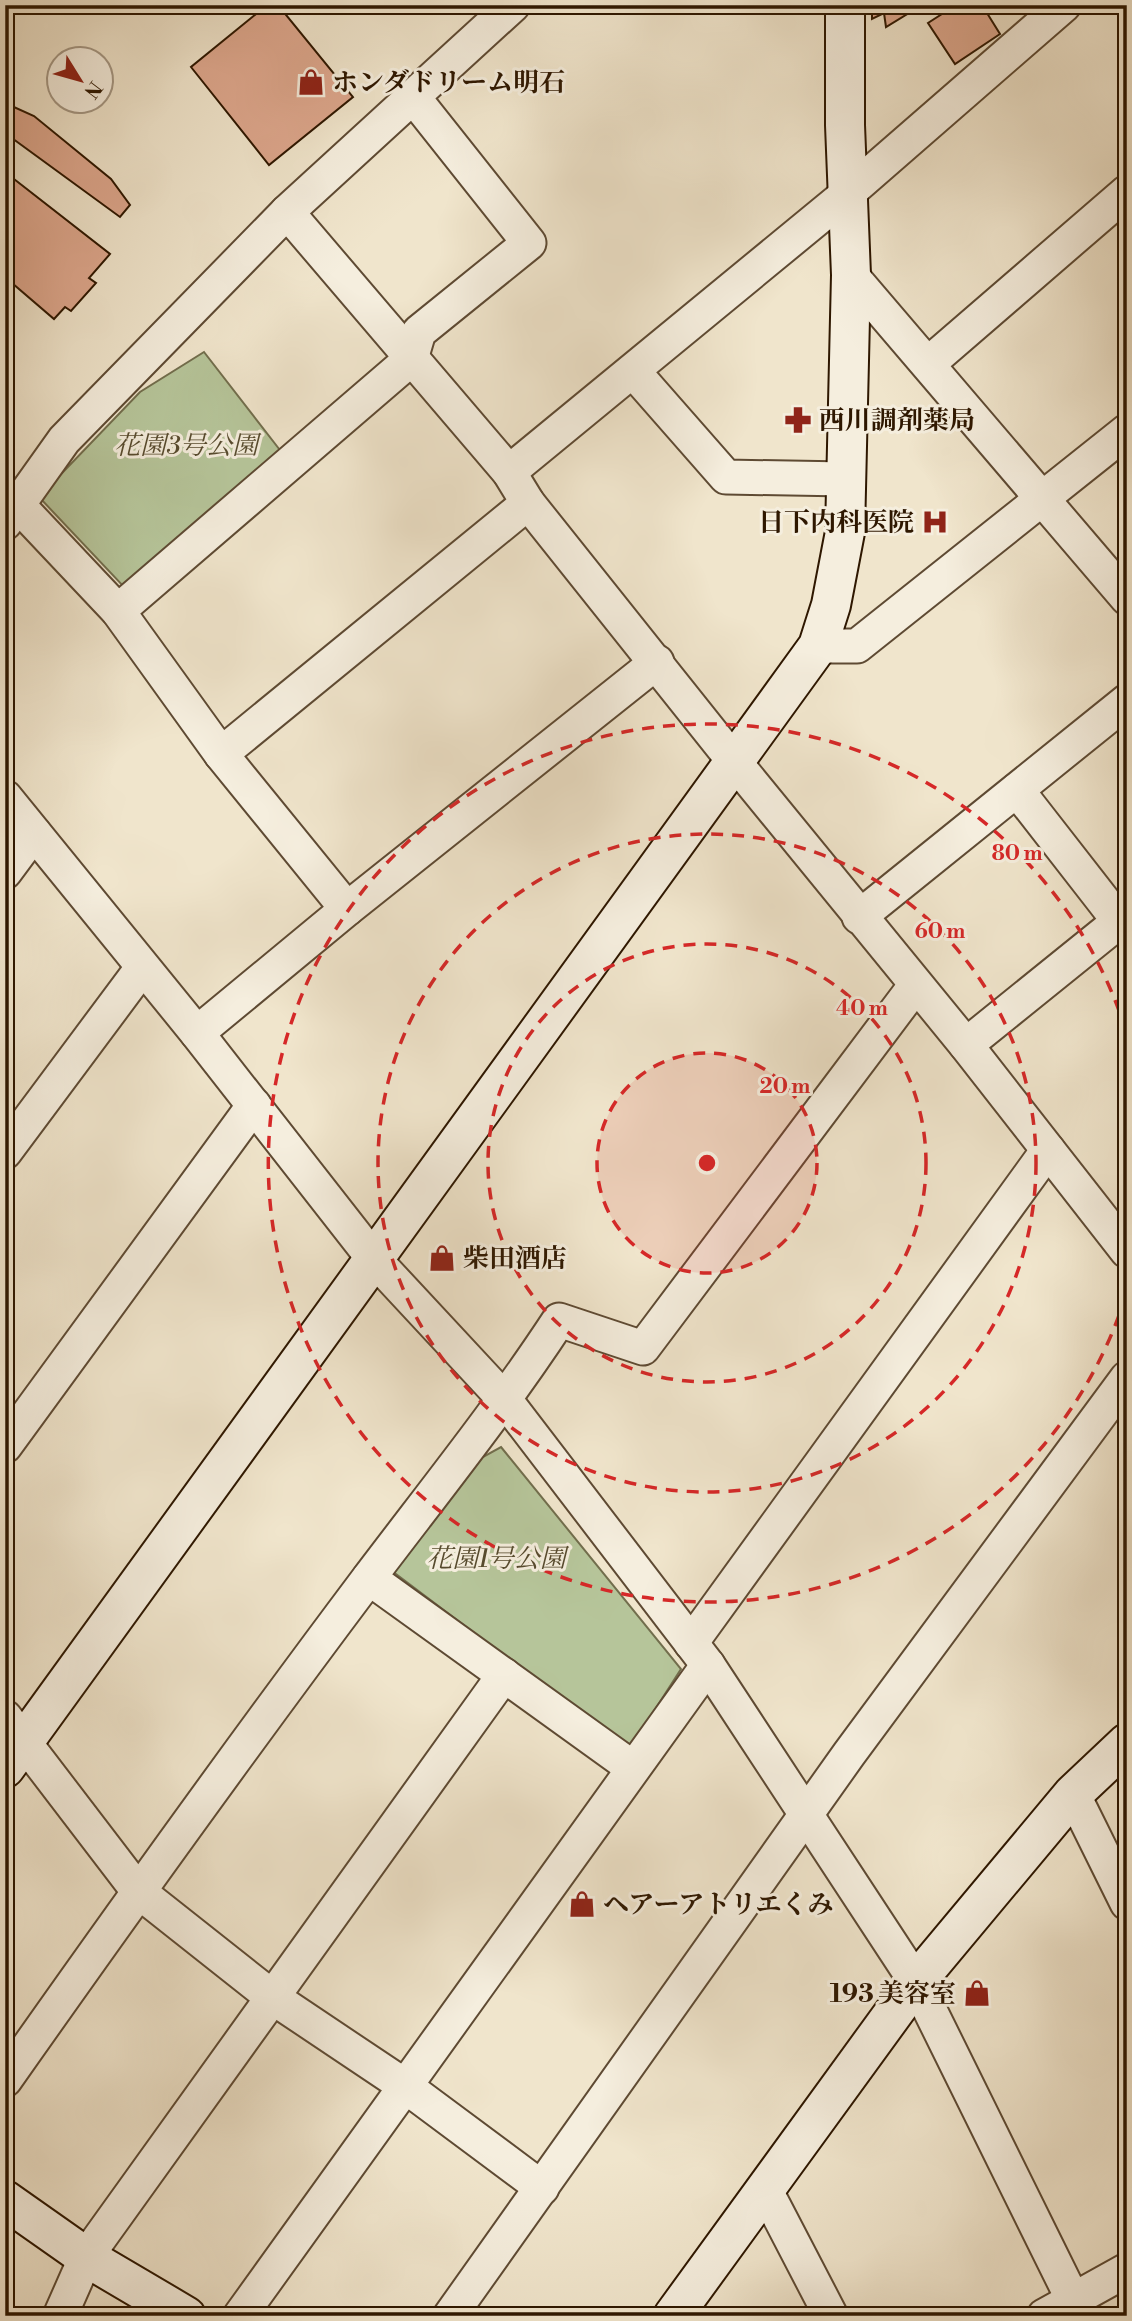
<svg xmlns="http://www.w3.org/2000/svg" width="1132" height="2321" viewBox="0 0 1132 2321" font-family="'Libre Bodoni','Noto Serif JP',serif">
<rect width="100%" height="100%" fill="#f0e5cc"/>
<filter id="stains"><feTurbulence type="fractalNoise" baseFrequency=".00286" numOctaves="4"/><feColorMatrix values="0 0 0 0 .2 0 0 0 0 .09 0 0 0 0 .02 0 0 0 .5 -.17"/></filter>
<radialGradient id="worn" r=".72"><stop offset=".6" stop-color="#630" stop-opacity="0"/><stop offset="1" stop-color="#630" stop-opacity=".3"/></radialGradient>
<!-- green -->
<g fill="#b6c59a" stroke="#726e4d" stroke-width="2">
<path d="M 204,352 L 283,454 L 124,587 L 39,497 L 140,392 Z"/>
<path d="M 501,1447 L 681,1669 L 629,1750 L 392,1571 L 481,1458 Z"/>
</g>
<!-- building -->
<g fill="#dda78d" stroke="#2e1700" stroke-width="2">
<path d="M 267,5 L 278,5 L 353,97 L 269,165 L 191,67 Z"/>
<path d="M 872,5 L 922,5 L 886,27 L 884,13 L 872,19 Z"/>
<path d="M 956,5 L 982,5 L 1000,34 L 955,64 L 928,23 Z"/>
<path d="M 5,103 L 34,116 L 111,179 L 130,205 L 120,217 L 5,133 Z"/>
<path d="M 5,172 L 110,254 L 89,278 L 96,283 L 71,311 L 65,307 L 54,319 L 5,277 Z"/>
</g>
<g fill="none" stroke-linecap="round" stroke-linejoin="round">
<defs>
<g id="street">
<path d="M 287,212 L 509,472 L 528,503 L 733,760 L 966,1045 L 1127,1251"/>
<path d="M 851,275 L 1127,598"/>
<path d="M 928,364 L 1127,192"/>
<path d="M 633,371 L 726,477 L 846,479"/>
<path d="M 509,472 L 847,194 L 1064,5"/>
<path d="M 18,505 L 118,611 L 221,754 L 347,909"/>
<path d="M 5,523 L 64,440 L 287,212 L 513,5"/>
<path d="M 118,611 L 411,359 L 419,332 L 529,243 L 414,98"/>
<path d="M 818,646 L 857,646 L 1127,431"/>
<path d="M 221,754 L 528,503"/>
<path d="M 1017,790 L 1119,921"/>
<path d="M 5,797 L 197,1033 L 373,1258 L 506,1401 L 708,1665 L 916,1982 L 1081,2316"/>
<path d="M 5,872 L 34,833"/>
<path d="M 859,917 L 1127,701"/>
<path d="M 197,1033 L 347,909 L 657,662"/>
<path d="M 966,1045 L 1127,915"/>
<path d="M 5,1152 L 142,968"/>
<path d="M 5,1446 L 254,1105"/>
<path d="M 369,1578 L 633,1768"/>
<path d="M 691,1643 L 1048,1150"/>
<path d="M 5,1717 L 138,1891 L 272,1997 L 405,2086 L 542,2188"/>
<path d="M 1073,1794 L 1127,1903"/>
<path d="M 5,2080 C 124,1911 244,1744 368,1579 C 433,1493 500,1410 559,1320 L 643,1348 L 915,986"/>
<path d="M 765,2189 L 831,2316"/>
<path d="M 60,2316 L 86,2257 L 504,1675"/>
<path d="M 240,2316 L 708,1665"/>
<path d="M 450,2316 L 849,1754 L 1127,1378"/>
<path d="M 1044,2316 L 1127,2270"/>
</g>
<g id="secondary">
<path d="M 5,1768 L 818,646 L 831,605 L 845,532 L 851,275 L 845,125 L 845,5"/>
<path d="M 5,2200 L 86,2257 L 186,2316"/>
<path d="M 673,2316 L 916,1982 L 1073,1794 L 1127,1743"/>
</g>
</defs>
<!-- street casing -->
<use href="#street" stroke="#5e4a33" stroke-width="37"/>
<!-- secondary casing -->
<use href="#secondary" stroke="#2e1700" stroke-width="42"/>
<!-- street -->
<use href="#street" stroke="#f5eede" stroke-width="33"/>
<!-- secondary -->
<use href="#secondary" stroke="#f5eede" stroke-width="38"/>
</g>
<!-- distance rings -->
<circle cx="707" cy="1163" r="110" fill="#d62828" fill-opacity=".12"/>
<g fill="none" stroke="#d62828" stroke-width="3.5" stroke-dasharray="12 9">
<circle cx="707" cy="1163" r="110"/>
<circle cx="707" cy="1163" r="219"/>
<circle cx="707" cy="1163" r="329"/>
<path d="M1126 1295A439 439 0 1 1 1126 1031"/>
</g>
<!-- icons -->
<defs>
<symbol id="shop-bare" viewBox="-9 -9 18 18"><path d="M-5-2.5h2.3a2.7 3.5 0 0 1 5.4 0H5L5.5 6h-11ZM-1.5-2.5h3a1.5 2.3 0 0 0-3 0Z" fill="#8f2418" stroke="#f5eede" stroke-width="2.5" paint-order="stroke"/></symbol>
<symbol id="pharmacy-bare" viewBox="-9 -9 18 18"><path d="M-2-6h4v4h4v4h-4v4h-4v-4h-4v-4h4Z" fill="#8f2418" stroke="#f5eede" stroke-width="2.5" paint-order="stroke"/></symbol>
<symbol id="hospital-bare" viewBox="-9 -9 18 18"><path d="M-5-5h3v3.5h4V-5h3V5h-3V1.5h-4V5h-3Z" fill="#8f2418" stroke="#f5eede" stroke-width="2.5" paint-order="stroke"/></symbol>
</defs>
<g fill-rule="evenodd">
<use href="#shop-bare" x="292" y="63" width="38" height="38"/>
<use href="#pharmacy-bare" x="779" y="401" width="38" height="38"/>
<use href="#hospital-bare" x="916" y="503" width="38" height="38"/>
<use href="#shop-bare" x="423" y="1239" width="38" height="38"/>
<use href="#shop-bare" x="563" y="1885" width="38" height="38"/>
<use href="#shop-bare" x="958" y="1974" width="38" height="38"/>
</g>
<g text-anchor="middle" stroke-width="6" stroke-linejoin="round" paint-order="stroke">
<!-- poi labels -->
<g font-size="26" font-weight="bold" fill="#2e1700" stroke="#f5eede" text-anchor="start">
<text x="332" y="91">ホンダドリーム明石</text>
<text x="819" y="429">西川調剤薬局</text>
<text x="914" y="531" text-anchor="end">日下内科医院</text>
<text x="463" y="1267">柴田酒店</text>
<text x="603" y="1913">ヘアーアトリエくみ</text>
<text x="956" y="2002" text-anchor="end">193 美容室</text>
</g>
<!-- park labels -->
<g font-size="26" font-style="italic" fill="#574b2e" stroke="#f5eede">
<text x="186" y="454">花園3号公園</text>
<text x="496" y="1567">花園1号公園</text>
</g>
</g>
<circle cx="707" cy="1163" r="10" fill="#d62828" stroke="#f5eede" stroke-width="3.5"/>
<g font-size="21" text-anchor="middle" font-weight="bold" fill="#d62828" stroke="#f5eede" stroke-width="6" stroke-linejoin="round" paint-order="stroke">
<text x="1017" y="860">80 m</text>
<text x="940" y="938">60 m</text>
<text x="862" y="1015">40 m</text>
<text x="785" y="1093">20 m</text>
</g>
<!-- margin -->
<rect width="1132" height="2321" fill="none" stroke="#f0e5cc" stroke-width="28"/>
<rect x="7" y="7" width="1118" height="2307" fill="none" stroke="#2e1700" stroke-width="3.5"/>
<rect x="14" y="14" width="1104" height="2293" fill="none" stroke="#2e1700" stroke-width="2"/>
<!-- north arrow -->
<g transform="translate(80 80) rotate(127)"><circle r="33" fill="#f5eede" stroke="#a59885" stroke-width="2"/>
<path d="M0-5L12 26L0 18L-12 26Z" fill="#8f2418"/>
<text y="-10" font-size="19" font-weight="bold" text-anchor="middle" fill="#2e1700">N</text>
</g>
<rect width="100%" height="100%" filter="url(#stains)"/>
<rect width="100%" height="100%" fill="url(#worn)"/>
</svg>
